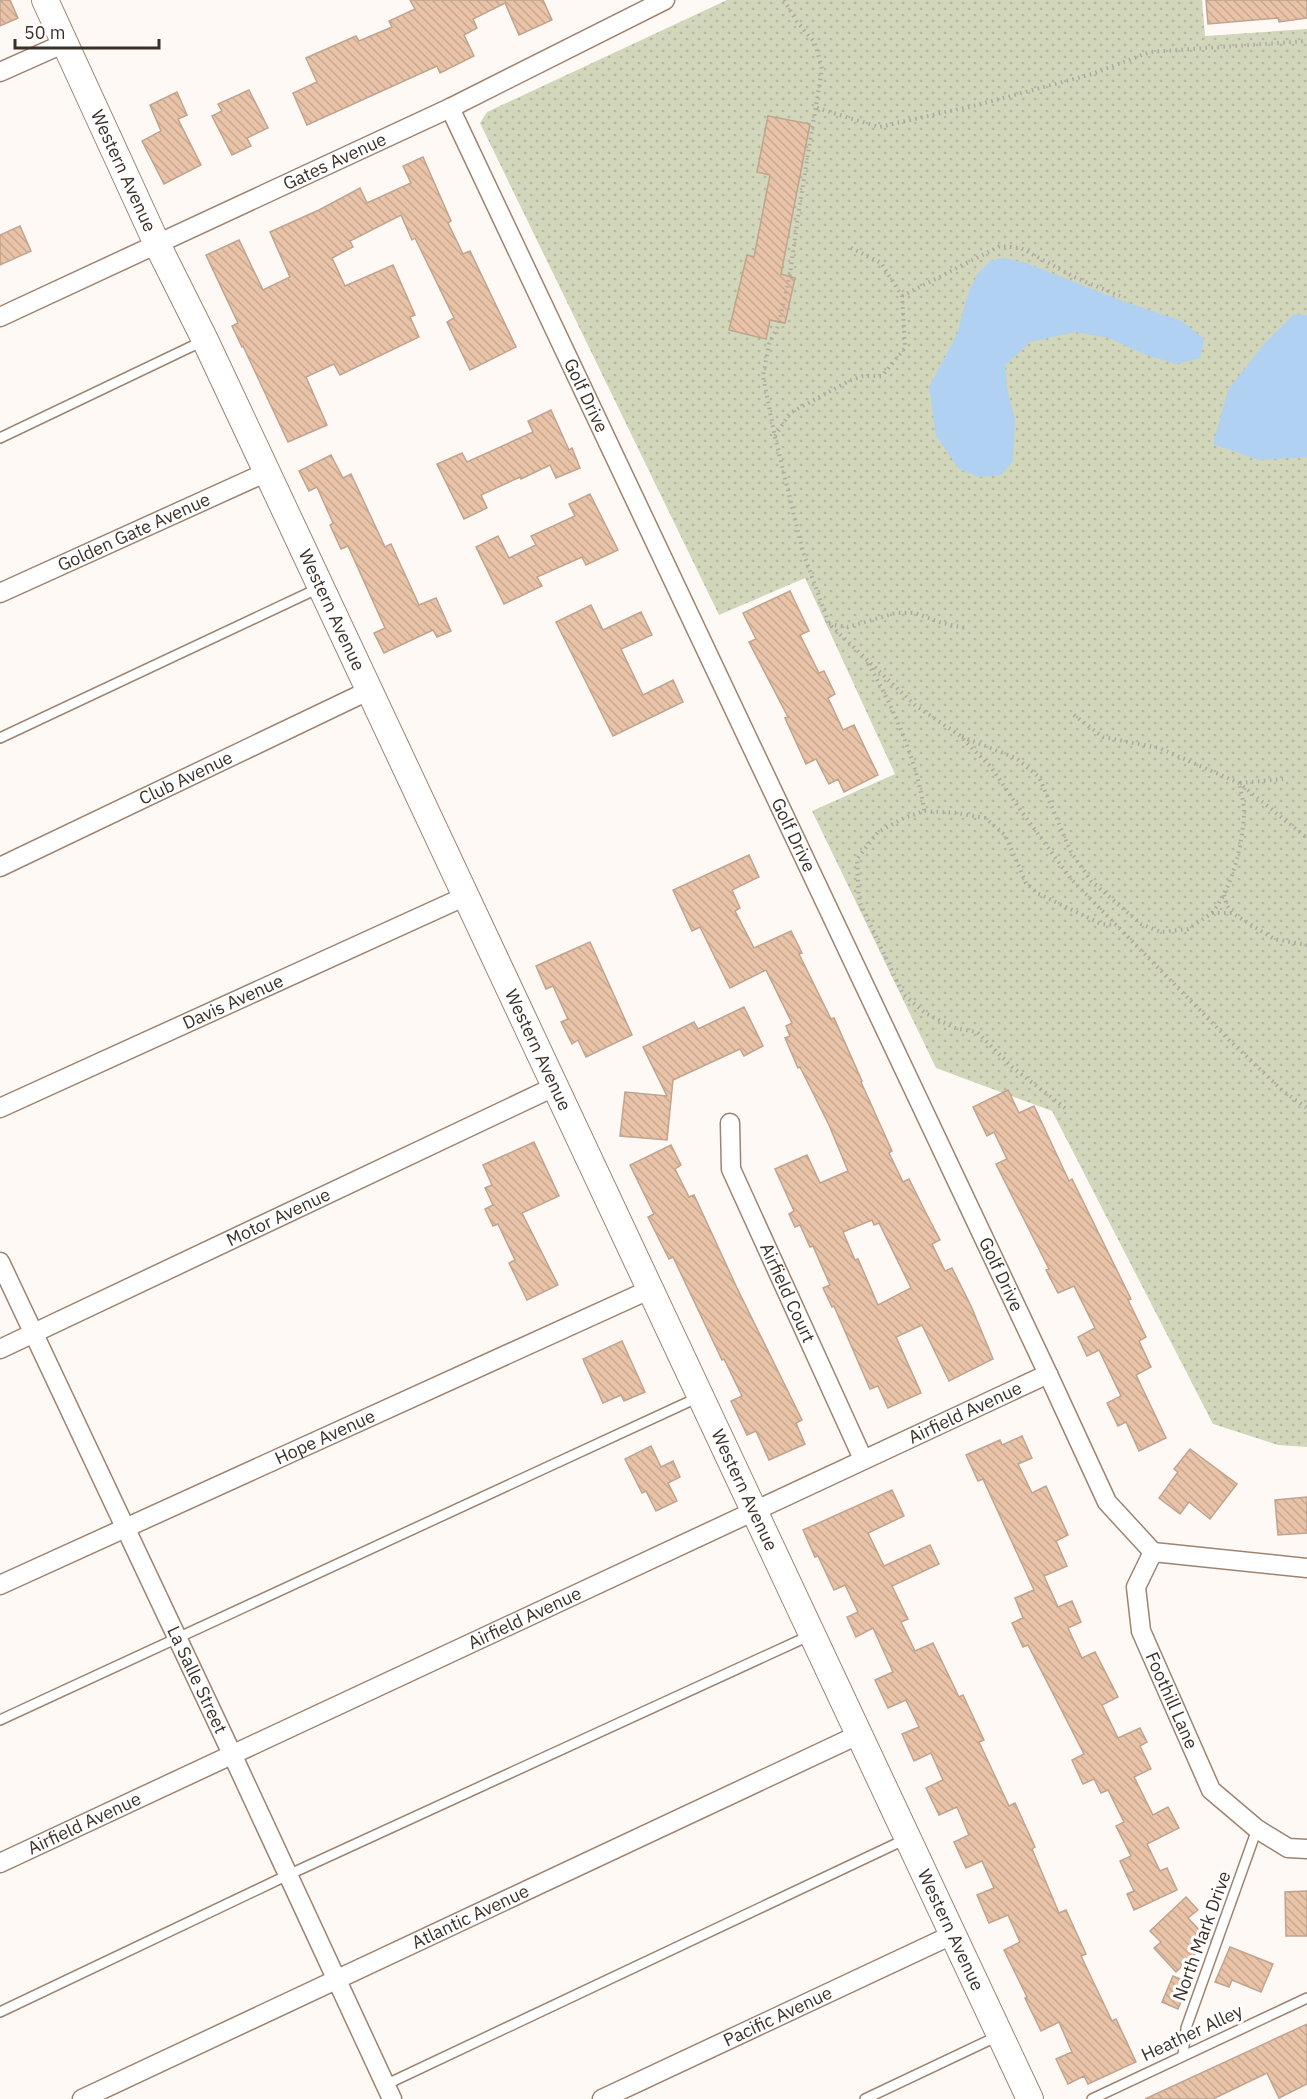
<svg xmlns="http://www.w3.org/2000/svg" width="1307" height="2099" viewBox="0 0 1307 2099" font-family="'IBM Plex Sans',sans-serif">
<defs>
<pattern id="grass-dots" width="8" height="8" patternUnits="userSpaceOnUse" patternTransform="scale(1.5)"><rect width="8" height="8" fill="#d2d6ba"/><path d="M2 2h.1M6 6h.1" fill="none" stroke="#b5b8a0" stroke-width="1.8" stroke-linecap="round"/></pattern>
<pattern id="building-back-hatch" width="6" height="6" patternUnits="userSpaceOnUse" patternTransform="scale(1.5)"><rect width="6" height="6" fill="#e9c3a7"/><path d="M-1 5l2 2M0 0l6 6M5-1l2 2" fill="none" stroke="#c9a890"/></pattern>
</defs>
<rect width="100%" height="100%" fill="#fff9f5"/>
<!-- grass -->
<path fill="url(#grass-dots)" d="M 727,0 L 1202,0 L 1205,36 L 1307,29 L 1307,1447 L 1278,1445 L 1213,1424 L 1052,1111 L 936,1068 L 812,811 L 895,774 L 805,578 L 719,615 L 480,123 L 487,112 Z"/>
<!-- water -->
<g fill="#b1d1f2">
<path d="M 1003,258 L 1026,263 L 1120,300 L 1182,321 L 1204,339 L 1200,358 L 1177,364 L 1146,355 L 1109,338 L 1075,332 L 1030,342 L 1005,365 L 1007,388 L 1015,420 L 1013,461 L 1001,475 L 978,477 L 959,469 L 936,436 L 929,387 L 957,334 L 968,294 L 978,273 L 990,261 Z"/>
<path d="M 1294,314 L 1307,315 L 1307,457 L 1259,460 L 1213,444 L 1228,390 L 1263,345 Z"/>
</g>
<!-- building -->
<g fill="url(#building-back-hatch)" stroke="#bfa490" stroke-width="1.5" fill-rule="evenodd">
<path d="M 0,0 L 10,0 L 18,18 L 0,26 Z"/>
<path d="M 410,0 L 543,0 L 552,20 L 519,35 L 505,3 L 473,19 L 477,28 L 464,35 L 474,56 L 440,73 L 437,66 L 307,125 L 293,93 L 317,82 L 306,58 L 356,36 L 359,41 L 392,27 L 389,21 L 415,9 Z"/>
<path d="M 1206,0 L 1307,0 L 1307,18 L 1279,22 L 1278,18 L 1208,24 Z"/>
<path d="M 249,90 L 268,128 L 247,138 L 251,146 L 232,155 L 212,116 L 222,111 L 218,104 Z"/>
<path d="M 177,92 L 187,115 L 178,119 L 201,165 L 164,184 L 142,141 L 161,131 L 150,105 Z"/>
<path d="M 768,116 L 810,124 L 781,274 L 795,278 L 785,323 L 770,320 L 766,339 L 729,330 L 747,255 L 754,257 L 770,175 L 757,172 Z"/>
<path d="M 423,157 L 451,221 L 448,223 L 463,254 L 470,251 L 516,347 L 470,370 L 447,322 L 454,318 L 415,238 L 412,240 L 401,215 L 350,241 L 353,247 L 332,258 L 345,286 L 393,265 L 415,315 L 410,317 L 419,337 L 340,375 L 334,364 L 306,377 L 327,425 L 288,442 L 243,346 L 242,347 L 232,326 L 238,323 L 206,255 L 239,240 L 263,290 L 290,277 L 270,232 L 319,210 L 360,188 L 367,203 L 411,183 L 403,166 Z"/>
<path d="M 20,226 L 31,251 L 0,265 L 0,235 Z"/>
<path d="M 551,410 L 569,450 L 572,448 L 580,468 L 556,478 L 550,465 L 521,479 L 520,477 L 481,495 L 487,508 L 464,519 L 437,464 L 462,453 L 467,462 L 533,432 L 528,421 Z"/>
<path d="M 331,455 L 343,478 L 351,474 L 385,547 L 391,544 L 419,605 L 436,598 L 451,631 L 437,637 L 433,630 L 384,653 L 374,633 L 385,628 L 348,546 L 341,549 L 330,525 L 333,523 L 317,487 L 309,491 L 299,471 Z"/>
<path d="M 590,494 L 618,550 L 586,565 L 582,557 L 537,577 L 542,586 L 504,604 L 476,547 L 498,536 L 509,558 L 536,545 L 531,536 L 575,516 L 569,504 Z"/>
<path d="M 790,591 L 809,631 L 800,635 L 819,673 L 824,671 L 835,694 L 828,698 L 843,730 L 854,725 L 878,775 L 844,792 L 838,779 L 829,784 L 816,759 L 806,764 L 785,718 L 788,717 L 749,642 L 756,639 L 743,613 Z"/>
<path d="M 591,605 L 603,630 L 641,612 L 652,635 L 621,649 L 643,695 L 673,680 L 683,702 L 613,736 L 556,622 Z"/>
<path d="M 749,855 L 759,877 L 732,890 L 740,908 L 735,911 L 754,948 L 791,931 L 802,953 L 799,954 L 831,1019 L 834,1018 L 862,1081 L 861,1082 L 892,1151 L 889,1153 L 903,1182 L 909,1179 L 926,1213 L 940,1240 L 932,1244 L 945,1271 L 952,1268 L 971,1306 L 993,1359 L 949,1381 L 922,1325 L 896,1337 L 921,1393 L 888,1408 L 878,1386 L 870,1389 L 834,1306 L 832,1307 L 823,1288 L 830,1285 L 813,1246 L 810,1247 L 800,1225 L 795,1227 L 789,1214 L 794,1211 L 775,1169 L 807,1155 L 820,1183 L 848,1171 L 829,1125 L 800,1067 L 798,1068 L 785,1038 L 790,1036 L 786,1026 L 792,1023 L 766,970 L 730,988 L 700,927 L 692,931 L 673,890 ZM 872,1220 L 874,1225 L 879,1223 L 911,1288 L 878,1305 L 858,1259 L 855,1260 L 843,1232 Z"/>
<path d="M 590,942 L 632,1035 L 586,1057 L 578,1040 L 572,1044 L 561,1022 L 568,1019 L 553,986 L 546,989 L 536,966 Z"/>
<path d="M 744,1007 L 763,1046 L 744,1056 L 740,1049 L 673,1080 L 667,1140 L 620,1136 L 625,1092 L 667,1096 L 643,1047 L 694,1022 L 698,1029 Z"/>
<path d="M 1008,1090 L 1019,1113 L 1034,1106 L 1069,1181 L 1072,1179 L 1131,1299 L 1128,1300 L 1146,1337 L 1139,1341 L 1151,1367 L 1136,1375 L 1166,1438 L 1139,1451 L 1126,1422 L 1118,1426 L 1107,1403 L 1121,1396 L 1099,1350 L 1087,1356 L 1078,1337 L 1095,1328 L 1074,1286 L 1058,1293 L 1046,1270 L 1049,1269 L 996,1164 L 1007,1159 L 994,1132 L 987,1136 L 973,1107 Z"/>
<path d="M 534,1142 L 559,1196 L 522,1213 L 558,1285 L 527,1300 L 509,1263 L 515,1260 L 498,1224 L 493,1226 L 485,1209 L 493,1205 L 485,1188 L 492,1185 L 483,1165 Z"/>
<path d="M 671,1145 L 681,1165 L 675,1169 L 689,1197 L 694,1195 L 737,1288 L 802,1420 L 796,1423 L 805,1444 L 769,1460 L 756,1431 L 747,1435 L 731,1401 L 742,1396 L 724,1359 L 722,1360 L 673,1257 L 669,1259 L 648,1217 L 654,1214 L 630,1165 Z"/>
<path d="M 622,1341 L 645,1392 L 624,1401 L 621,1395 L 603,1403 L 583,1359 Z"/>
<path d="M 1022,1436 L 1032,1458 L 1018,1464 L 1032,1493 L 1046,1486 L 1068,1535 L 1056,1541 L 1067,1566 L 1044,1576 L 1058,1607 L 1072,1601 L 1081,1622 L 1068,1628 L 1082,1658 L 1095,1652 L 1118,1697 L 1102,1705 L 1118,1738 L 1140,1728 L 1147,1742 L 1140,1746 L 1151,1769 L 1134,1777 L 1153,1815 L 1168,1807 L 1179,1828 L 1147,1844 L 1160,1871 L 1167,1868 L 1177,1890 L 1134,1910 L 1127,1894 L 1134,1891 L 1120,1861 L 1131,1856 L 1116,1826 L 1124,1822 L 1108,1790 L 1101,1793 L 1094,1779 L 1083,1784 L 1072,1760 L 1084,1754 L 1028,1645 L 1023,1647 L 1012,1623 L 1023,1618 L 1015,1598 L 1034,1590 L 983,1479 L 978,1481 L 966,1455 L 1000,1440 L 1002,1445 Z"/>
<path d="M 651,1446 L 661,1467 L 673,1461 L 680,1477 L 668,1483 L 677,1501 L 656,1511 L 646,1491 L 642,1493 L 625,1459 Z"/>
<path d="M 1190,1449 L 1237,1484 L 1210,1519 L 1189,1502 L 1180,1514 L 1159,1498 L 1178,1472 L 1174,1469 Z"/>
<path d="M 892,1490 L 904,1516 L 868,1533 L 884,1566 L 930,1545 L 939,1564 L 892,1586 L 908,1619 L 901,1622 L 915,1651 L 933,1643 L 959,1697 L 963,1695 L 984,1740 L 979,1742 L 1009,1806 L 1015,1803 L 1035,1847 L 1032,1849 L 1059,1913 L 1066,1910 L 1086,1954 L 1081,1956 L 1112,2021 L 1116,2019 L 1136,2062 L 1088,2084 L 1084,2076 L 1068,2084 L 1056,2059 L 1072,2052 L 1059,2022 L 1041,2031 L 1025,1998 L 1027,1997 L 1004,1950 L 1020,1942 L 1008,1915 L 989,1923 L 977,1895 L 994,1888 L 982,1861 L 966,1868 L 954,1842 L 969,1835 L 957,1807 L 939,1815 L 926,1788 L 943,1780 L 931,1753 L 914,1761 L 902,1734 L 919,1727 L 906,1700 L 888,1708 L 875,1680 L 893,1672 L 873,1628 L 856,1637 L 847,1617 L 858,1612 L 845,1585 L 834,1590 L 818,1556 L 815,1557 L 803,1530 Z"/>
<path d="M 1307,1497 L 1307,1533 L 1278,1535 L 1275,1500 Z"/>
<path d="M 1307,1891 L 1307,1936 L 1286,1936 L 1285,1892 Z"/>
<path d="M 1186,1897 L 1198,1910 L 1188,1918 L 1206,1937 L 1211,1939 L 1176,1972 L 1154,1948 L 1161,1942 L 1150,1931 Z"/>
<path d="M 1230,1947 L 1273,1964 L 1261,1992 L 1232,1980 L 1229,1987 L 1215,1982 Z"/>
<path d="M 1173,1976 L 1189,1983 L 1178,2009 L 1162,2002 Z"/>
<path d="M 1307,2024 L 1307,2084 L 1279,2098 L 1267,2073 L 1213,2099 L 1145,2099 Z"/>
</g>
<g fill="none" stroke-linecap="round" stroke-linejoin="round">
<defs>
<g id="lane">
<path d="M 0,438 L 203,341"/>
<path d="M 0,738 L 319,588"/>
<path d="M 0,1720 L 699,1397"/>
<path d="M 0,2012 L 288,1875 L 811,1635"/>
<path d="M 1183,2055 L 1186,2028 L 1257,1829"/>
<path d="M 385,2085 L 906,1839"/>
<path d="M 865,2099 L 998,2036"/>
<path d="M 1092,2099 L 1307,1998"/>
</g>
<g id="street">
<path d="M 0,72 L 65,43"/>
<path id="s1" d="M 450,108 L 1048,1374 L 1107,1502 L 1153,1552"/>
<path id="s2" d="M 0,317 L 450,108 L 665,0"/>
<path id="s3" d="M 0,593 L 267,472"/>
<path id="s4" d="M 0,867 L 370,690"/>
<path id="s5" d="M 0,1108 L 466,896"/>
<path id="s6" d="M 730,1123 L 731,1169 L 863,1459"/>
<path id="s7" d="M 0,1262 L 232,1754 L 392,2099"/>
<path id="s8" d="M 0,1349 L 556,1086"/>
<path id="s9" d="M 1153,1552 L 1136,1587 L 1141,1631 L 1211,1790 L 1257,1829 L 1288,1848 L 1307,1849"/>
<path d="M 1153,1552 L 1307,1568"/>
<path id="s10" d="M 0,1585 L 651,1289"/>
<path id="s11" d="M 0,1863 L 1048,1374"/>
<path id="s12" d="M 82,2099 L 860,1734"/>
<path id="s13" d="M 602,2099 L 954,1934"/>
</g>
<g id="secondary">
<path id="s14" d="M 45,0 L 157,244 L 205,340 L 1030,2099"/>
</g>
</defs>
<!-- lane casing -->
<use href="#lane" stroke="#9e8470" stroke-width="12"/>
<!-- street casing -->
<use href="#street" stroke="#9e8470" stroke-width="21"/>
<!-- secondary casing -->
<use href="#secondary" stroke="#9e8470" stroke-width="28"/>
<!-- path -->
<g stroke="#afa7a1" stroke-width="4" stroke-dasharray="1.5 4.5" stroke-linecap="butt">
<path d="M 784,0 L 797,22 L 815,43 L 822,69 L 799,209 L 790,274 L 779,324 L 769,344 L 763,376 L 775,437 L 803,552 L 829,624 L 916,706 L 959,735 L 991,767 L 1019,808 L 1071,879 L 1230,1041 L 1284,1092 L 1307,1108"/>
<path d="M 817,108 L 879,127 L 977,105 L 1092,74 L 1150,52 L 1307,41"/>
<path d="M 902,296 L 1000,246 L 1021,248 L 1074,277 L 1120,296"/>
<path d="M 775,436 L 790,413 L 849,381 L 863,376 L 882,376 L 905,348 L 902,296 L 881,263 L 849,247"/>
<path d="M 829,624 L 848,627 L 896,613 L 915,613 L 942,623 L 965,628"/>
<path d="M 868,664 C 892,703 919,766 924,811"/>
<path d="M 1074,715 L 1103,737 L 1159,748 L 1239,783 L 1307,838"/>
<path d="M 962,737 L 1016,758 L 1039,777 L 1071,852 L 1091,881 L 1141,924 L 1161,932 L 1188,929 L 1212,913 L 1232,913 L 1274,939 L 1307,945"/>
<path d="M 1224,895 L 1227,906 L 1232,912"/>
<path d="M 1212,913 C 1232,887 1242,848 1244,815 C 1245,805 1241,793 1239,783 L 1283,779"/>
<path d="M 1065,1108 L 1012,1067 L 977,1032 L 955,1028 L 925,1013 L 903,994 L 859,901 L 857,859 L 878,832 L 904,818 L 924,811 L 957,813 L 985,818 L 1005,835 L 1026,883 L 1037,893 L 1101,924 L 1116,925"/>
</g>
<!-- lane -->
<use href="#lane" stroke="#fff" stroke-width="9"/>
<!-- street -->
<use href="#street" stroke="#fff" stroke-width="18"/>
<!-- secondary -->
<use href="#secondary" stroke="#fff" stroke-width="26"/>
</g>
<g text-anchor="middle" stroke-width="6" stroke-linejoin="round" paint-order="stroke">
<!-- street labels -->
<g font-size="18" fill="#3b3028" stroke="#fff">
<text dy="6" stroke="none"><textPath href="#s2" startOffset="369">Gates Avenue</textPath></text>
<text dy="6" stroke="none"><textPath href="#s14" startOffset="188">Western Avenue</textPath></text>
<text dy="6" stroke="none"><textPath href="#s1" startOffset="318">Golf Drive</textPath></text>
<text dy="6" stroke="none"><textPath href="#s3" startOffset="147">Golden Gate Avenue</textPath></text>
<text dy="6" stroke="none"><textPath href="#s14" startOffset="674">Western Avenue</textPath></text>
<text dy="6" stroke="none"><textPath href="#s4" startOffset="206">Club Avenue</textPath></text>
<text dy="6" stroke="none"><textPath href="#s1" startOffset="804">Golf Drive</textPath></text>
<text dy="6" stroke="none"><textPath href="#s5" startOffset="256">Davis Avenue</textPath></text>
<text dy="6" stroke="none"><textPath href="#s14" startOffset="1160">Western Avenue</textPath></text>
<text dy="6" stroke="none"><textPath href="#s8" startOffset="308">Motor Avenue</textPath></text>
<text dy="6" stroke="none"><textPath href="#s1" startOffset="1290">Golf Drive</textPath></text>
<text dy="6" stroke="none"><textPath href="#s6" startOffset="182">Airfield Court</textPath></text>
<text dy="6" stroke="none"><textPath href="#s11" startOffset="1065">Airfield Avenue</textPath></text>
<text dy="6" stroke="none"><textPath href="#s10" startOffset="357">Hope Avenue</textPath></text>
<text dy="6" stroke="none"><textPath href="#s14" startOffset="1646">Western Avenue</textPath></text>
<text dy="6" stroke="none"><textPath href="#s11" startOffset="579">Airfield Avenue</textPath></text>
<text dy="6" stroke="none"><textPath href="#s7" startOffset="462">La Salle Street</textPath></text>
<text dy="6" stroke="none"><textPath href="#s9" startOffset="159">Foothill Lane</textPath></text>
<text dy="6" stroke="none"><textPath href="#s11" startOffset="93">Airfield Avenue</textPath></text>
<text dy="6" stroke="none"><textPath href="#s12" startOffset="429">Atlantic Avenue</textPath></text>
<text dy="6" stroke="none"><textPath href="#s14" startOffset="2132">Western Avenue</textPath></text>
<text transform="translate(1202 1936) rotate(-70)" y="6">North Mark Drive</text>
<text dy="6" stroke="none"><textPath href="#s13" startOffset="194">Pacific Avenue</textPath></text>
<text transform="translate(1192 2033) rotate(-25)" y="6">Heather Alley</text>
</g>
</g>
<!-- scale -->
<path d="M15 39v9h144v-9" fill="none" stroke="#3b3028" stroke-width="3"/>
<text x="24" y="39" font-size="18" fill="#3b3028" stroke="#ffffff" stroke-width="4.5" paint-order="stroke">50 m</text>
</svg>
